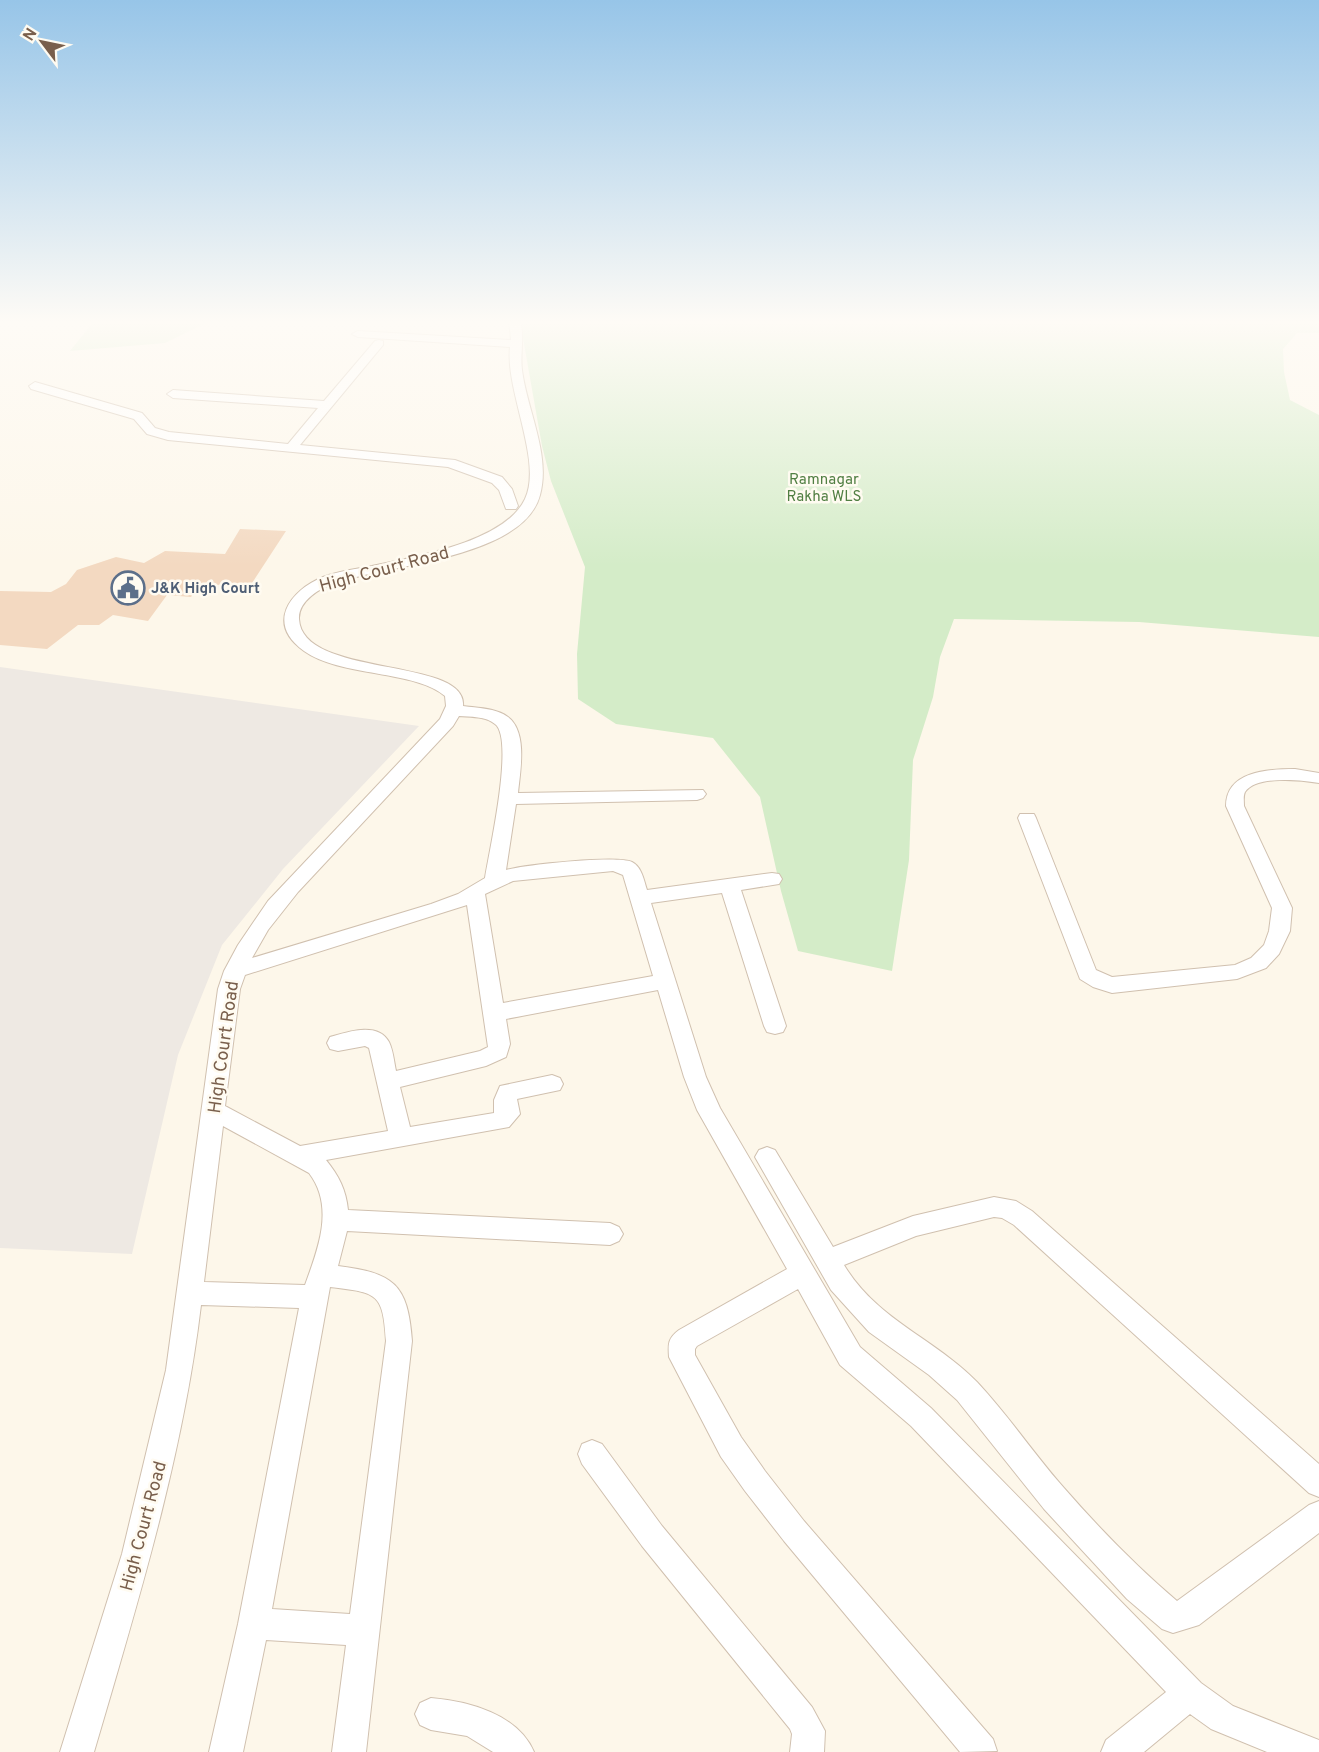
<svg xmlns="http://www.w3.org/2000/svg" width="1319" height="1752" viewBox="0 0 1319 1752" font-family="Overpass,sans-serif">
<rect width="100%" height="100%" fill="#fdf7ea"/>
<!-- industrial -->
<path fill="#eee9e3" d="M 0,667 L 419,726 L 283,869 L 222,945 L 178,1055 L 132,1254 L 0,1248 Z"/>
<!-- green -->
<g fill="#d4ecc8">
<path d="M 94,321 L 210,321 L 165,343 L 70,351 Z"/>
<path d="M 520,321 L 1319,321 L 1319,333 L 1297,333 L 1283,349 L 1284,372 L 1290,400 L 1319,415 L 1319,637 L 1139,622 L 954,619 L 940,657 L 933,697 L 913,760 L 909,860 L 892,971 L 798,951 L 781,891 L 760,797 L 713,738 L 616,724 L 578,699 L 577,654 L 585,567 L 551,481 L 542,446 Z"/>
</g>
<!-- building -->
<path fill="#f3d9c1" d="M 240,529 L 286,531 L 252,583 L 198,586 L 191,597 L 167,595 L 148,621 L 113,615 L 99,625 L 78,625 L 47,649 L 0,645 L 0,591 L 51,592 L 66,584 L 77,570 L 116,557 L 144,563 L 165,551 L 225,554 Z"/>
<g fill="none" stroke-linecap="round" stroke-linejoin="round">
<defs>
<g id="minor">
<path d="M 509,321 L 519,321 L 521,325 C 524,340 520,355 522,370 C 527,410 551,455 540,495 C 524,558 386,565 335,583 C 320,588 298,601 299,619 C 302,679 468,656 463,706 C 477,708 496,708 508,717 C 528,732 520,772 518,793 L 703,790 L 706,794 L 703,798 L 697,800 L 516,804 L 506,870 C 524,865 617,855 632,862 C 642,867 644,881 647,890 L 772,873 L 779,874 L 782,879 L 779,884 L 741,890 L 786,1026 L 783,1032 L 775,1034 L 767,1032 L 764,1026 L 722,893 L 651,903 L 706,1077 L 720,1108 L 860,1347 L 931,1408 L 1201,1683 L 1233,1706 L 1319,1740 L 1319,1752 L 1267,1752 L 1211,1729 L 1190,1714 L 1144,1752 L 1101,1752 L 1106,1740 L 1166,1692 L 911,1426 L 840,1365 L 798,1289 L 697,1346 L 695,1349 L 695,1355 L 741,1437 L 765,1471 L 804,1521 L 993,1739 L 997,1751 L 960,1752 L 784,1541 L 745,1491 L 721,1457 L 669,1357 C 668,1344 668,1338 679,1330 L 787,1269 L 697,1110 L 684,1077 L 658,990 L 506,1019 L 510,1044 L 506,1057 L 486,1066 L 400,1087 L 410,1127 L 494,1113 L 494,1100 L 500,1086 L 552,1075 L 560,1078 L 563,1084 L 560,1090 L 517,1099 L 520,1114 L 509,1127 L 326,1160 C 339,1176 346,1190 348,1210 L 610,1223 L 619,1227 L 623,1234 L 619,1241 L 610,1245 L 347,1231 L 338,1266 C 394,1273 408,1284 412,1341 L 366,1752 L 332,1752 L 346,1645 L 266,1640 L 243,1752 L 209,1752 L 238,1624 L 299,1308 L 201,1305 C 183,1457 137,1605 94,1752 L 60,1752 L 122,1554 L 166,1370 L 218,989 L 224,971 L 238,945 L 268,901 L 440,719 L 446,706 L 445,696 C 415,670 340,677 304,651 C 266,624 289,591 323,577 C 338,571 356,569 372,566 C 414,557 505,542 525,499 C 543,461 505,391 510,347 L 358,337 L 352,334 L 358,331 L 511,340 ZM 459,716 C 470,717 486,716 495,724 C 515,739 489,852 485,878 L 458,894 L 431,904 L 252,958 L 268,930 L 298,892 L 453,726 ZM 613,871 L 623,875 L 653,976 L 503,1003 L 485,894 L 513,881 ZM 467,905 L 488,1047 L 480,1051 L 396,1071 C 394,1061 393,1050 389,1042 C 378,1021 347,1032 330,1037 L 327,1043 L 330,1049 L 338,1051 L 365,1046 L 369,1048 L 388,1131 L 300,1146 L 225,1106 L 240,989 L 245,975 ZM 223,1126 L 309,1173 C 335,1207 318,1249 305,1285 L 204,1282 ZM 330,1287 C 377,1293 383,1292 386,1341 L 350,1614 L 272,1609 Z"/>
<path d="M 379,340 L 383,341 L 383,345 L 300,445 L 455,460 L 502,477 L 512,489 L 518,506 L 516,509 L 506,509 L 499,490 L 492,483 L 448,467 L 168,440 L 147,434 L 134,419 L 31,389 L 29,386 L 35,382 L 142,413 L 155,428 L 169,432 L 288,444 L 318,408 L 173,398 L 167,394 L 173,390 L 324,401 L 375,341 Z"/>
<path d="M 1295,769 L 1319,773 L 1319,783 C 1302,780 1256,775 1245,792 C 1243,796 1244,801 1244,806 L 1292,908 L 1290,931 L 1279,954 L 1266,968 L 1237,979 L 1112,993 L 1093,987 L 1080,979 L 1018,818 L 1020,814 L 1034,814 L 1036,818 L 1096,970 L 1112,977 L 1235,965 L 1251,958 L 1264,945 L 1269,931 L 1272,908 L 1226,806 C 1226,771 1268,769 1295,769 Z"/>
<path d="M 767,1147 L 775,1150 L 833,1247 L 913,1216 L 994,1197 L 1016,1201 L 1032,1211 L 1319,1464 L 1319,1497 L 1309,1493 L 1014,1225 L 1002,1218 L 994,1217 L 916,1236 L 844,1265 C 877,1320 934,1338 977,1382 C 1008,1415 1034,1454 1064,1488 C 1099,1528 1137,1567 1177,1601 L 1309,1505 L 1319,1501 L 1319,1533 L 1199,1625 L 1173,1633 L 1162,1629 L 1127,1599 L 1044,1509 L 957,1400 L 929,1375 L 869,1332 L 831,1290 L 755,1157 L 759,1150 Z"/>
<path d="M 592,1440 L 602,1444 L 662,1526 L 812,1707 L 825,1731 L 824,1752 L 790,1752 L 792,1734 L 790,1729 L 642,1546 L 582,1464 L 578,1454 L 582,1444 Z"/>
<path d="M 431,1698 C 468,1701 518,1714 534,1752 L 493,1752 L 467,1736 L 431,1730 L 420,1725 L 415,1714 L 420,1703 Z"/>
</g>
</defs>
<!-- minor casing -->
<use href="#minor" stroke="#d0c0af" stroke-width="2"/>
<!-- minor -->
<use href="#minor" fill="#fff" fill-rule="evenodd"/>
</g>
<!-- sky -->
<linearGradient id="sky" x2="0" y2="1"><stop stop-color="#97c5e8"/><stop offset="0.57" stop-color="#fefbf6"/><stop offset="1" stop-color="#fefbf6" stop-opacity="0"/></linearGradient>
<rect width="1319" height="566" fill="url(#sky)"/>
<!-- icons -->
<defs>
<symbol id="civic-ring" viewBox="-11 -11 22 22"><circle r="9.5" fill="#fffbf1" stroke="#5c6f8a" stroke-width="1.5"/><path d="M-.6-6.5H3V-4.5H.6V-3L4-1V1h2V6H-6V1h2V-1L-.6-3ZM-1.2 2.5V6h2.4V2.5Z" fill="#5c6f8a"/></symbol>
</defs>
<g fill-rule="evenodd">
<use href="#civic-ring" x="109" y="569" width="38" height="38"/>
</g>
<g text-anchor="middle" stroke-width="5" stroke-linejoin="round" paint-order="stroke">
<!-- far-park labels -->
<g font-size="15" fill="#517f43" stroke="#fffbf1">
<text x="824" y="484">Ramnagar<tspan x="824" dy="17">Rakha WLS</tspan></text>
</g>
<!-- far-service labels -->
<g font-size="15" font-weight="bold" fill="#4e5e75" stroke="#fffbf1" text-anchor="start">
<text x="151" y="593">J&amp;K High Court</text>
</g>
<!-- street labels -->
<g font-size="18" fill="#795f4c" stroke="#fffbf1">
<text transform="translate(384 569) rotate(-15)" y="6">High Court Road</text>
<text transform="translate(223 1047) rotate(-82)" y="6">High Court Road</text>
<text transform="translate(143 1526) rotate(-75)" y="6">High Court Road</text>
</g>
</g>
<!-- north arrow -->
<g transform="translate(42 42) rotate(302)" stroke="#fffbf1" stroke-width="4.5" paint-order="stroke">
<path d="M0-4.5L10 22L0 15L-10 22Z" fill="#795f4c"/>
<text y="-9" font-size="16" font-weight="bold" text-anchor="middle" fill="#795f4c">N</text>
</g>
</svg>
